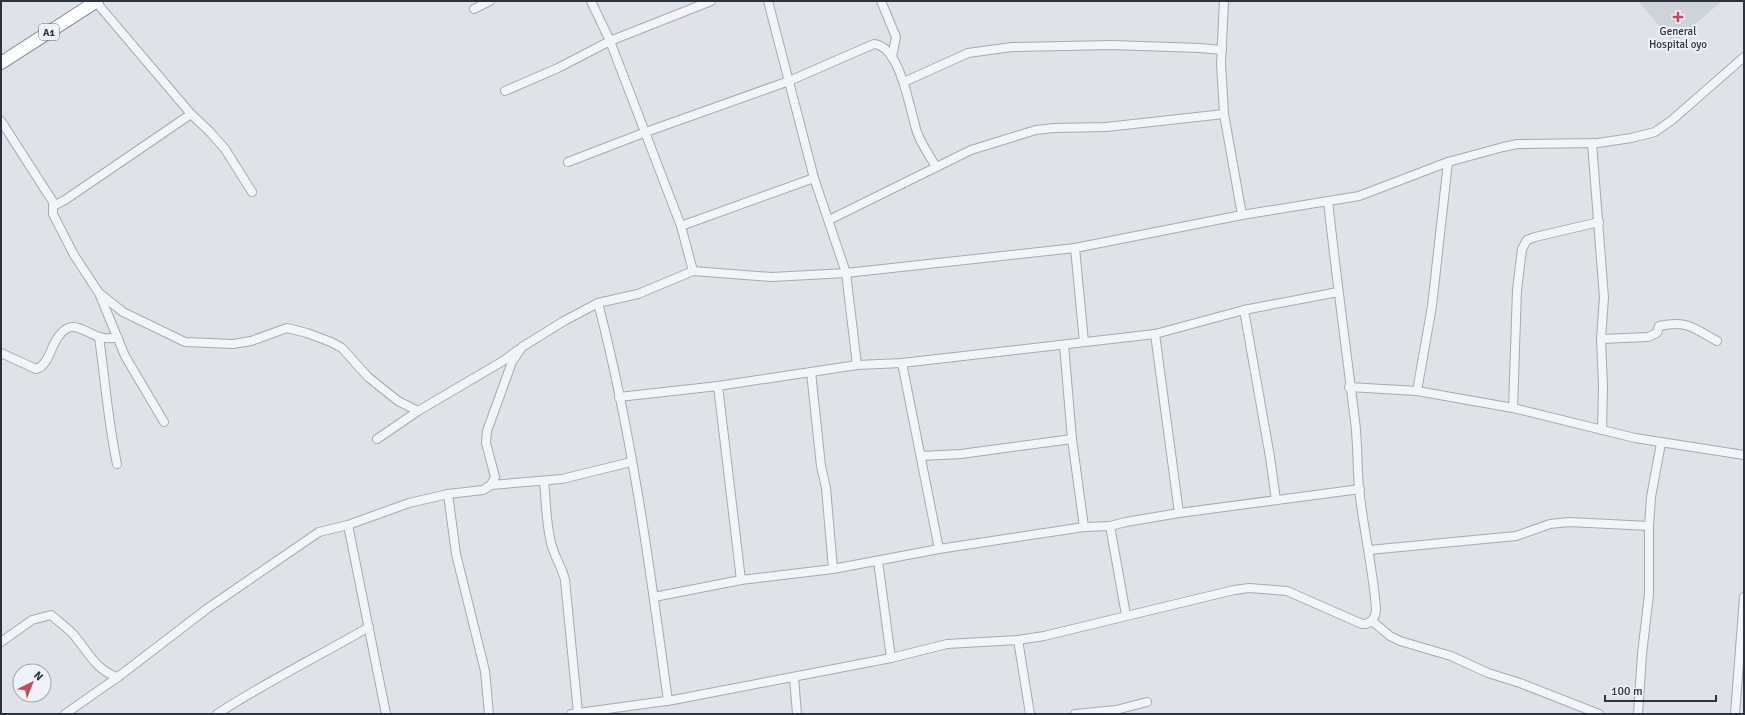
<svg xmlns="http://www.w3.org/2000/svg" width="1745" height="715" viewBox="0 0 1745 715" font-family="Signika,sans-serif">
<rect width="100%" height="100%" fill="#dfe3e8"/>
<!-- built -->
<path fill="#ced3da" d="M 1638,1 L 1722,1 L 1674,43 Z"/>
<g fill="none" stroke-linecap="round" stroke-linejoin="round">
<defs>
<g id="minor">
<path d="M 591,1 L 610,41 L 681,226 L 693,271"/>
<path d="M 768,1 L 814,178 L 846,273 L 857,365"/>
<path d="M 881,1 L 896,37 L 892,57"/>
<path d="M 1224,1 L 1221,63 L 1224,114 L 1242,215"/>
<path d="M 96,2 L 191,114 L 209,131 L 225,149 L 252,192"/>
<path d="M 474,9 L 490,1"/>
<path d="M 904,82 L 968,53 L 1012,47 L 1112,45 L 1200,48 L 1222,50"/>
<path d="M 505,91 L 558,68 L 610,41 L 711,1"/>
<path d="M 1,121 L 55,205"/>
<path d="M 1592,143 L 1604,298 L 1601,339 L 1603,386 L 1602,430"/>
<path d="M 568,162 L 646,132 L 789,81 L 874,44 C 901,46 910,112 917,132 C 921,144 930,156 936,167"/>
<path d="M 829,220 L 971,150 L 1036,130 L 1054,128 L 1106,127 L 1224,114"/>
<path d="M 681,226 L 814,178"/>
<path d="M 1075,248 L 1084,342"/>
<path d="M 99,293 L 123,312 L 185,342 L 233,344 L 251,341 L 287,328 L 307,333 L 331,342 L 342,348 L 368,377 L 398,401 L 418,411"/>
<path d="M 598,303 C 632,433 650,568 668,701"/>
<path d="M 1244,310 L 1270,457 L 1276,500"/>
<path d="M 1155,334 L 1179,513"/>
<path d="M 99,337 C 105,379 108,422 117,464"/>
<path d="M 1601,339 L 1648,337 L 1657,333 L 1659,326 C 1688,320 1693,328 1717,341"/>
<path d="M 1064,345 L 1072,439 L 1084,527"/>
<path d="M 1,353 L 36,369 C 47,366 50,351 55,342 C 69,317 79,329 99,337 C 105,339 112,338 118,338"/>
<path d="M 902,363 L 939,549"/>
<path d="M 811,372 L 821,466 L 826,488 L 833,569"/>
<path d="M 718,386 L 741,580"/>
<path d="M 1349,387 L 1417,391 L 1513,408 L 1635,438 L 1744,455"/>
<path d="M 1417,391 L 1432,306 L 1448,162"/>
<path d="M 619,397 L 718,386 L 857,365 L 902,363 L 1155,334 L 1244,310 L 1338,292"/>
<path d="M 1513,408 L 1517,290 L 1522,249 L 1527,240 L 1535,237 L 1599,222"/>
<path d="M 164,422 L 125,356 L 99,293 L 74,255 L 53,214 L 53,206 L 65,200 L 191,114"/>
<path d="M 377,439 L 418,411 L 503,361 L 518,350"/>
<path d="M 921,456 L 961,454 L 1072,439"/>
<path d="M 544,481 C 546,501 546,523 551,543 C 554,556 562,567 565,580 L 578,713"/>
<path d="M 491,485 L 562,479 L 631,462"/>
<path d="M 448,494 L 456,554 L 485,671 L 489,714"/>
<path d="M 348,525 L 386,714"/>
<path d="M 1110,526 L 1126,615"/>
<path d="M 1369,550 L 1516,536 L 1550,524 L 1569,522 L 1649,526"/>
<path d="M 878,561 L 891,658"/>
<path d="M 654,597 L 741,580 L 833,569 L 939,549 L 1084,527 L 1110,526 L 1126,522 L 1179,513 L 1360,489"/>
<path d="M 1372,621 L 1390,636 L 1400,641 L 1451,656 L 1488,673 L 1520,683 L 1599,714"/>
<path d="M 1018,640 L 1030,714"/>
<path d="M 1,642 L 32,620 L 51,615 C 58,621 66,627 73,634 C 87,650 96,671 118,677 L 208,608 L 319,532 L 348,525 L 409,503 L 448,494 L 483,490 L 491,485 L 495,477 L 486,443 L 487,431 L 512,362 L 522,347 L 564,321 L 598,303 L 638,294 L 693,271 L 772,277 L 846,273 L 1075,248 L 1242,215 L 1359,196 L 1448,162 L 1503,147 L 1517,144 L 1598,143 L 1631,138 L 1655,132 L 1672,120 L 1744,57"/>
<path d="M 794,678 L 797,714"/>
<path d="M 65,714 L 118,677"/>
<path d="M 217,714 C 266,682 319,656 369,627"/>
<path d="M 571,714 L 673,700 L 891,658 L 947,644 L 1018,640 L 1044,636 L 1234,590 L 1249,588 L 1287,591 L 1362,624 C 1371,625 1376,617 1376,609 C 1373,568 1363,528 1359,488 C 1357,466 1358,444 1355,421 C 1346,348 1336,275 1328,201"/>
<path d="M 1075,714 L 1116,710 L 1147,702"/>
<path d="M 1638,714 L 1642,654 L 1649,594 L 1649,526 L 1651,497 L 1661,443"/>
<path d="M 1735,714 L 1744,597"/>
</g>
<path id="highway" d="M 1,63 L 97,1"/>
</defs>
<!-- minor casing -->
<use href="#minor" stroke="#a5aab2" stroke-width="10"/>
<!-- highway casing -->
<use href="#highway" stroke="#87929f" stroke-width="14"/>
<!-- minor -->
<use href="#minor" stroke="#f2f4f7" stroke-width="8"/>
<!-- highway -->
<use href="#highway" stroke="#fff" stroke-width="12"/>
</g>
<!-- markers -->
<path fill="#cb4761" stroke="#eff2f6" stroke-width="1.5" d="M1676 11h4v4h4v4h-4v4h-4v-4h-4v-4h4z"/>
<g text-anchor="middle" stroke-width="4" stroke-linejoin="round" paint-order="stroke">
<!-- shield labels -->
<rect fill="#eff2f6" stroke="#646c76" stroke-width="1" x="39" y="24" width="20" height="16" rx="3"/>
<g font-size="10" font-weight="bold" fill="#29323f">
<text x="49" y="36">A1</text>
</g>
<!-- poi labels -->
<g font-size="11" fill="#29323f" stroke="#eff2f6">
<text x="1678" y="35">General<tspan x="1678" dy="13">Hospital oyo</tspan></text>
</g>
</g>
<!-- border -->
<rect width="1745" height="715" fill="none" stroke="#29323f" stroke-width="4"/>
<!-- north arrow -->
<g transform="translate(32 683) rotate(43)"><circle r="19" fill="#eff2f6" stroke="#a0a5ad"/>
<path d="M0-3L7 15L0 10L-7 15Z" fill="#cb4761"/>
<text y="-6" font-size="11" font-weight="bold" text-anchor="middle" fill="#29323f">N</text>
</g>
<!-- scale -->
<path d="M1605 695v6h111v-6" fill="none" stroke="#29323f" stroke-width="2"/>
<text x="1611" y="695" font-size="12" fill="#29323f" stroke="#eff2f6" stroke-width="3" paint-order="stroke">100 m</text>
</svg>
